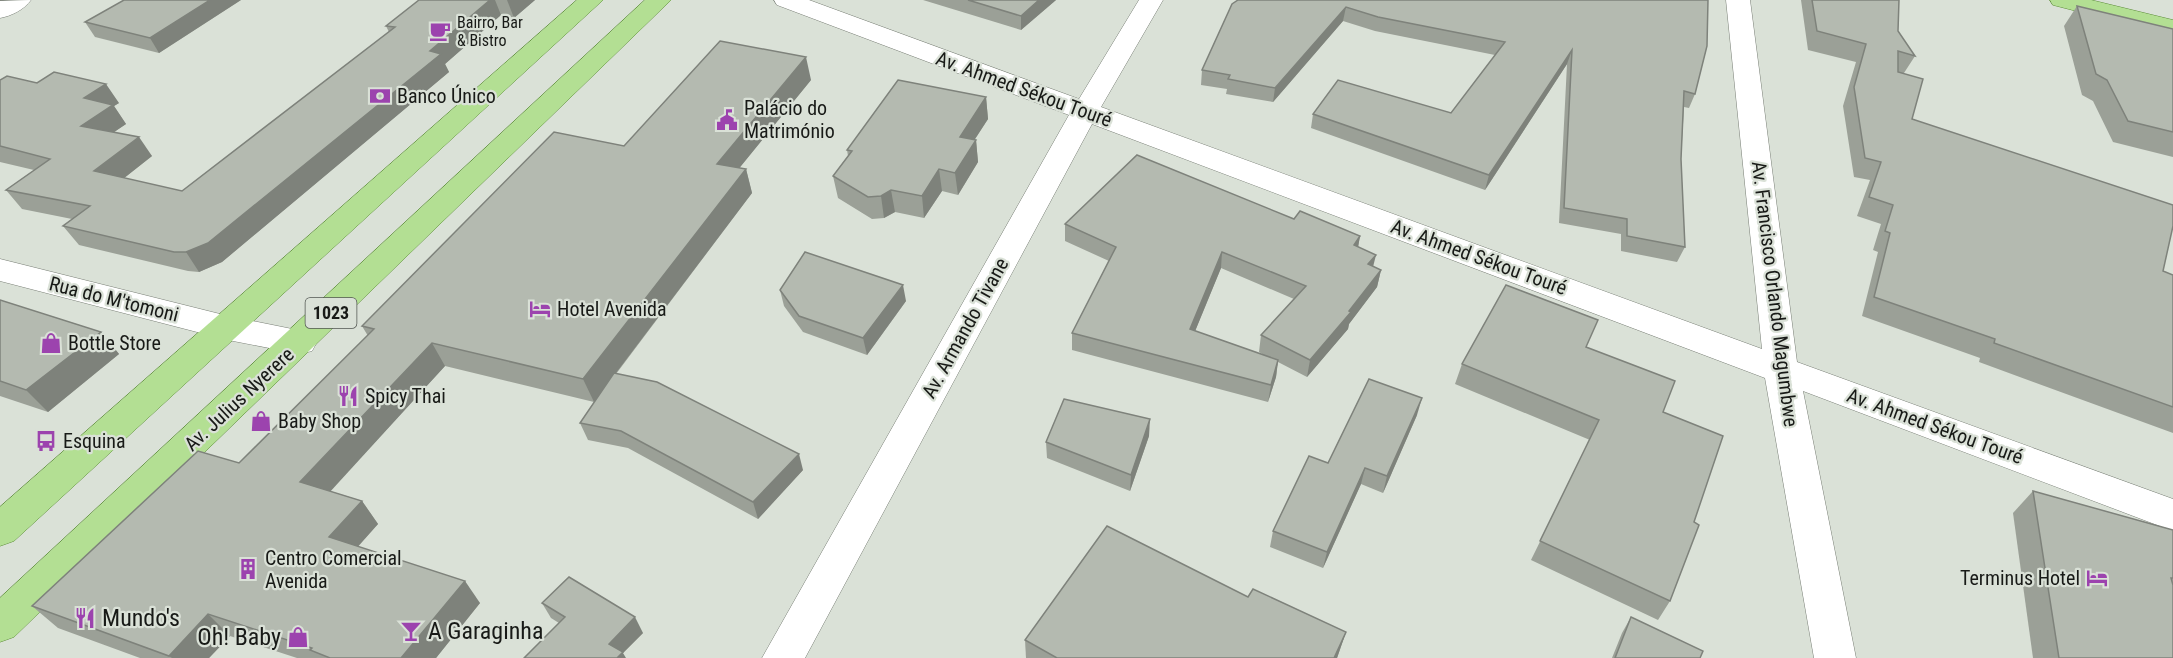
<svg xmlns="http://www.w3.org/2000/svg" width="2173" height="658" viewBox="0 0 2173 658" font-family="'Roboto Condensed',sans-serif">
<rect width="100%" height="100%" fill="#dae1d7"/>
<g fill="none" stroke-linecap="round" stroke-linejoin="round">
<defs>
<g id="minor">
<path d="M 31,0 C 24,10 11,16 0,18 L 0,1 Z"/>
<path d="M 774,0 L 809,0 L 1079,99 L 1139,0 L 1163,0 L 1101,107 L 1762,349 L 1726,0 L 1750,0 L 1797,362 L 2173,499 L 2173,531 L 1803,391 L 1856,658 L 1814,658 L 1765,378 L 1092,124 L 805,658 L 762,658 L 1069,115 L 777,5 Z"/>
<path d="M 0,259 L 228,316 L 312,333 L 317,342 L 312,351 L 300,354 L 228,340 L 0,281 Z"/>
</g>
<g id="primary">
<path d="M 577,0 L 603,0 L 14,541 L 0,546 L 0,507 Z"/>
<path d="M 645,0 L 671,0 L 14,637 L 0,642 L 0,598 Z"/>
<path d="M 2050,0 L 2091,0 L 2173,20 L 2173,36 L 2053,5 Z"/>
</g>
</defs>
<!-- minor casing -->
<use href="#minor" stroke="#797f76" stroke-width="1"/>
<!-- primary casing -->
<use href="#primary" stroke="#5c8c39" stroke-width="1"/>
<!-- minor -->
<use href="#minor" fill="#fff" fill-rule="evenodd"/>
<!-- primary -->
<use href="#primary" fill="#b3df93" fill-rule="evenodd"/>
</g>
<!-- wall -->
<g fill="#9ba097" fill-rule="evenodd">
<path d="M 241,0 L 159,53 L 95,37 L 85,22 Z"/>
<path d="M 419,0 L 535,0 L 514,18 L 501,15 L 445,64 L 449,72 L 222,262 L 199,272 L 188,271 L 79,245 L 63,226 L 72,219 L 22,209 L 6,190 L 34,170 L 0,162 L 0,80 L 119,103 L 114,106 L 126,124 L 114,132 L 152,156 L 124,178 L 182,191 L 389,32 L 386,26 Z"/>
<path d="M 923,0 L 1056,0 L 1021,30 Z"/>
<path d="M 1708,0 L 1695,94 L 1689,108 L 1684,107 L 1681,159 L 1685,247 L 1677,262 L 1621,251 L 1621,234 L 1559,223 L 1567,64 L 1485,190 L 1311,128 L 1313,114 L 1451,113 L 1495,55 L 1375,31 L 1343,21 L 1273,102 L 1226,94 L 1227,89 L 1201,85 L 1202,70 L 1232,4 Z"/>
<path d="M 1801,0 L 1899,0 L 1898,31 L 1915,56 L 1904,73 L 1912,119 L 2163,271 L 2173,275 L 2173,433 L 1979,362 L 1980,358 L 1862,316 L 1878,252 L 1873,250 L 1881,224 L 1857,216 L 1870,180 L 1854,177 L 1843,106 L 1856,62 L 1808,50 Z"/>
<path d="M 2077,6 L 2173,29 L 2173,157 L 2113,142 L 2093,101 L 2082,95 L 2064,26 Z"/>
<path d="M 811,80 L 739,168 L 746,169 L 752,193 L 616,374 L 803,470 L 758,519 L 628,448 L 588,440 L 580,423 L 594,402 L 445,366 L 330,491 L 362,501 L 378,524 L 358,546 L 480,603 L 436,658 L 297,658 L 230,636 L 209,658 L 140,658 L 58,628 L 32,606 L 239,463 L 368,336 L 362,326 L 624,146 Z"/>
<path d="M 986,97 L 988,119 L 975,139 L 976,140 L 978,162 L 958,195 L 942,191 L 924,218 L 895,212 L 884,218 L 872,219 L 838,198 L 833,176 L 848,156 L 847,150 Z"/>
<path d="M 1294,219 L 1360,236 L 1358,247 L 1373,266 L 1381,270 L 1377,287 L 1349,324 L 1348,329 L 1307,377 L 1278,362 L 1276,377 L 1268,402 L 1072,350 L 1072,333 L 1109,261 L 1065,241 L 1065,224 ZM 1221,268 L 1294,299 L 1261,335 L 1259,352 L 1264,355 L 1195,331 Z"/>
<path d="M 780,290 L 906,301 L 867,355 L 803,332 L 784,306 Z"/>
<path d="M 0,300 L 101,332 L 119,354 L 48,412 L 0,396 Z"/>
<path d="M 1586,347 L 1663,412 L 1694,522 L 1670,601 L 1658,620 L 1531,560 L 1590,440 L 1455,384 L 1462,364 Z"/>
<path d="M 1417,415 L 1383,493 L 1361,484 L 1323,568 L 1270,547 L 1273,531 L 1328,463 Z"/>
<path d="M 1149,436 L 1130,491 L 1047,458 L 1046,442 Z"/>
<path d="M 2033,491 L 2173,530 L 2173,658 L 2033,658 L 2013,513 Z"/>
<path d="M 1248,597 L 1346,632 L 1337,658 L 1026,658 L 1025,640 Z"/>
<path d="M 542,603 L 643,633 L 623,653 L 559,623 L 551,618 Z"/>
<path d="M 1631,617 L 1700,658 L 1612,658 L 1622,633 Z"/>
</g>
<!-- shaded-wall -->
<g fill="#7e827b">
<path d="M 210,0 L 241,0 L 159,53 L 150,38 Z"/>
<path d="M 490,0 L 495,0 L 501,15 L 445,64 L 449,72 L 222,262 L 199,272 L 186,252 Z"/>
<path d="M 507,0 L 535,0 L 514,18 Z"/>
<path d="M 1039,0 L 1056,0 L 1021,30 L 1021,16 Z"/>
<path d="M 1346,7 L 1343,21 L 1273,102 L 1275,88 Z"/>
<path d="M 1572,50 L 1567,64 L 1485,190 L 1489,175 Z"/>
<path d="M 806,57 L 811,80 L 724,187 L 717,164 Z"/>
<path d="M 106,84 L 119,103 L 114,106 L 126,124 L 95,145 L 81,126 L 84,98 Z"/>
<path d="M 986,97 L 988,119 L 962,159 L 960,137 Z"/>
<path d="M 139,137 L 152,156 L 109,190 L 94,171 Z"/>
<path d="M 976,140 L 978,162 L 958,195 L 955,173 Z"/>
<path d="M 746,169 L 752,193 L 594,402 L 583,379 Z"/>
<path d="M 939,169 L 942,191 L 924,218 L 922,196 Z"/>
<path d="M 891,190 L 895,212 L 884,218 L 881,196 Z"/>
<path d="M 1360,236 L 1357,253 L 1354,245 Z"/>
<path d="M 1222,252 L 1221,268 L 1189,346 L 1190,329 Z"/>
<path d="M 1376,255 L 1372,271 L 1368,264 Z"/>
<path d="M 1381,270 L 1377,287 L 1349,324 L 1348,329 L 1307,377 L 1310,360 Z"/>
<path d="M 903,285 L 906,301 L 867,355 L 863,338 Z"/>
<path d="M 101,332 L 119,354 L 48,412 L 26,390 Z"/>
<path d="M 432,343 L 445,366 L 318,505 L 300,482 Z"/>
<path d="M 1278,360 L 1276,377 L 1268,402 L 1271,385 Z"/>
<path d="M 1422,398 L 1417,415 L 1383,493 L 1387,476 Z"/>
<path d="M 1150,419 L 1149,436 L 1130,491 L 1131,475 Z"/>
<path d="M 799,454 L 803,470 L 758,519 L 753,502 Z"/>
<path d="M 1365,468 L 1361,484 L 1323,568 L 1327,552 Z"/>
<path d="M 362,501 L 378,524 L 347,559 L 329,537 Z"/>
<path d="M 465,581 L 480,603 L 436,658 L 401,658 Z"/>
<path d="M 208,614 L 230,636 L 209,658 L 172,658 L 169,656 Z"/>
<path d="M 635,617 L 643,633 L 623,653 L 626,658 L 617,658 L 609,644 Z"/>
<path d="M 1346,632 L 1337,658 L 1334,658 Z"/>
</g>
<!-- building -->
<g fill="#b4bab0" stroke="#7e827b" stroke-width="1.5">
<path d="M 124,0 L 210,0 L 150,38 L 85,22 Z"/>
<path d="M 419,0 L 490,0 L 430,51 L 441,54 L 208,243 L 186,252 L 174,252 L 63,226 L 90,206 L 6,190 L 50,159 L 0,146 L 0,80 L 7,76 L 37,83 L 54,72 L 106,84 L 84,98 L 113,105 L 81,126 L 139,137 L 94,171 L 182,191 L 395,27 L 386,26 Z"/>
<path d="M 968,0 L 1039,0 L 1021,16 Z"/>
<path d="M 1238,0 L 1708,0 L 1707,46 L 1695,94 L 1684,91 L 1681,159 L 1685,247 L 1627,236 L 1627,219 L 1564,208 L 1572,50 L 1489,175 L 1313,114 L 1338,80 L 1451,113 L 1505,42 L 1378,17 L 1346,7 L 1275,88 L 1228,79 L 1230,75 L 1202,70 L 1232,4 Z"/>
<path d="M 1812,0 L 1899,0 L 1898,31 L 1915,56 L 1898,51 L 1898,72 L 1923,79 L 1912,119 L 2173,205 L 2173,226 L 2163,271 L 2173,275 L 2173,407 L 1994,343 L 1995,339 L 1874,297 L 1890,233 L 1885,231 L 1893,205 L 1869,197 L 1881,162 L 1865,158 L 1854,87 L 1866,44 L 1817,31 Z"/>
<path d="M 2077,6 L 2173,29 L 2173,132 L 2128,121 L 2107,80 L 2096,74 Z"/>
<path d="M 720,41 L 806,57 L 717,164 L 746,169 L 583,379 L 432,343 L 300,482 L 362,501 L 329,537 L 465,581 L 401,658 L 330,658 L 310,650 L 312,648 L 208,614 L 169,656 L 32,606 L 198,451 L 239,463 L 374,329 L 362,326 L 554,132 L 624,146 Z"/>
<path d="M 898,80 L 986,97 L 960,137 L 976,140 L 955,173 L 939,169 L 922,196 L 891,190 L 881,196 L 868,197 L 833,176 L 852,151 L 847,150 Z"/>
<path d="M 1137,155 L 1294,219 L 1300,211 L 1360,236 L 1354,245 L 1376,255 L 1368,264 L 1381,270 L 1349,311 L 1351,312 L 1310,360 L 1261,335 L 1306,286 L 1222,252 L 1190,329 L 1278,360 L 1271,385 L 1072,333 L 1116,247 L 1065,224 Z"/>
<path d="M 805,252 L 903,285 L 863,338 L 799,316 L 780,290 Z"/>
<path d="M 1506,285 L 1598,320 L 1586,347 L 1675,381 L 1663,412 L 1723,436 L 1694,522 L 1699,525 L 1670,601 L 1540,541 L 1599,420 L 1462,364 Z"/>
<path d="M 0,300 L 101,332 L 26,390 L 0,381 Z"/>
<path d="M 614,373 L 657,382 L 799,454 L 753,502 L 621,431 L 580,423 Z"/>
<path d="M 1369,379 L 1422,398 L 1387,476 L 1365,468 L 1327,552 L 1273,531 L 1309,456 L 1328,463 Z"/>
<path d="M 1064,399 L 1150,419 L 1131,475 L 1046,442 Z"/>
<path d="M 2033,491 L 2173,530 L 2173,578 L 2171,578 L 2173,585 L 2173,658 L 2059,658 Z"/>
<path d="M 1107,526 L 1248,597 L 1253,589 L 1346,632 L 1334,658 L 1057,658 L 1025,640 Z"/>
<path d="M 569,577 L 635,617 L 609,644 L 623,652 L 617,658 L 524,658 L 565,617 L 542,603 Z"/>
<path d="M 1631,617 L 1703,651 L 1700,658 L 1615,658 Z"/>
</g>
<!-- icons -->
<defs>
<symbol id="cafe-bare" viewBox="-9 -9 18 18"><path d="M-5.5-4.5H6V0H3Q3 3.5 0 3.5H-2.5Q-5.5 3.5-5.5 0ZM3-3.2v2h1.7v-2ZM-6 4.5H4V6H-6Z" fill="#9c43ae" stroke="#dae1d7" stroke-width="2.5" paint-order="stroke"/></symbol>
<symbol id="bank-bare" viewBox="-9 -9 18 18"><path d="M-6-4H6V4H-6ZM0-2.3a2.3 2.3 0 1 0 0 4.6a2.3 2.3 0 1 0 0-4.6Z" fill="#9c43ae" stroke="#dae1d7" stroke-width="2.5" paint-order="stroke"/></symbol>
<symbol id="civic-bare" viewBox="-9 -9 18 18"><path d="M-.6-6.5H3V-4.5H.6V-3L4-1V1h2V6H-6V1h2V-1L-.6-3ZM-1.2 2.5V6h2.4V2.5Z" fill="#9c43ae" stroke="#dae1d7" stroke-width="2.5" paint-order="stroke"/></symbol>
<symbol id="hotel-bare" viewBox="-9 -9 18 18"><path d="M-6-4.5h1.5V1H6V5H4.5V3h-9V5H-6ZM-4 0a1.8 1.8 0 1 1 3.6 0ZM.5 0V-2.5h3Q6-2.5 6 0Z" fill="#9c43ae" stroke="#dae1d7" stroke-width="2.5" paint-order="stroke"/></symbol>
<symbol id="shop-bare" viewBox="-9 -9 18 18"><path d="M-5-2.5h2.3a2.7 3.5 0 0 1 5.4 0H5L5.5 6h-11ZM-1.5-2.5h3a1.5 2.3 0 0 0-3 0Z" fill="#9c43ae" stroke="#dae1d7" stroke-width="2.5" paint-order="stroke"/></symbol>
<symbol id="restaurant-bare" viewBox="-9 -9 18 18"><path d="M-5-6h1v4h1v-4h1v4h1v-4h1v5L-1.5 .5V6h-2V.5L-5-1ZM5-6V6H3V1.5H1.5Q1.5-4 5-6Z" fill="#9c43ae" stroke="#dae1d7" stroke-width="2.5" paint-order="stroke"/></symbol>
<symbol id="bus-bare" viewBox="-9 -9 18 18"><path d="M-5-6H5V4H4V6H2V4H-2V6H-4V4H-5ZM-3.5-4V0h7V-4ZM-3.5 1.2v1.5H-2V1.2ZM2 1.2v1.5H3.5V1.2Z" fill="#9c43ae" stroke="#dae1d7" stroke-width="2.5" paint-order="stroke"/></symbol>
<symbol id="building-bare" viewBox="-9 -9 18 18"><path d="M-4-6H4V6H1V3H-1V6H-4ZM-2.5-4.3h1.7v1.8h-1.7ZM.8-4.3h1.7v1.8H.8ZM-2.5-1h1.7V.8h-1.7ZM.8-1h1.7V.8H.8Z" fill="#9c43ae" stroke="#dae1d7" stroke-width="2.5" paint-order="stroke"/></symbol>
<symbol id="bar-bare" viewBox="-9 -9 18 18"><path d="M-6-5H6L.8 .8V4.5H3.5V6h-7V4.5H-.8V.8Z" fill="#9c43ae" stroke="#dae1d7" stroke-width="2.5" paint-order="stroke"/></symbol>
</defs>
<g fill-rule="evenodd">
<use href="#cafe-bare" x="425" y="16" width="30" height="30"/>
<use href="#bank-bare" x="365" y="81" width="30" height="30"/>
<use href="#civic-bare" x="712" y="105" width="30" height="30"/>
<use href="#hotel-bare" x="525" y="294" width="30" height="30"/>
<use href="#shop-bare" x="36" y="328" width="30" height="30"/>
<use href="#restaurant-bare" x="333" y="381" width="30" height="30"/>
<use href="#shop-bare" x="246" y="406" width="30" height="30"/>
<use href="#bus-bare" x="31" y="426" width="30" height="30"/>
<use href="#building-bare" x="233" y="554" width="30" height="30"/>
<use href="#hotel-bare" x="2082" y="563" width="30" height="30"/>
<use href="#restaurant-bare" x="70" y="603" width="30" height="30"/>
<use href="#bar-bare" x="396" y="616" width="30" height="30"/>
<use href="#shop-bare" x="283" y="622" width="30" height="30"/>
</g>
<g text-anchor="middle" stroke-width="4.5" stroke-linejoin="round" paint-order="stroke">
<!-- far-poi labels -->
<g font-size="16" fill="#181a17" stroke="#dae1d7" text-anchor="start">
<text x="457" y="28">Bairro, Bar<tspan x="457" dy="18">&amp; Bistro</tspan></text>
</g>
<!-- shield labels -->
<rect fill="#dae1d7" stroke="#525651" stroke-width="1.5" x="305.5" y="298" width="51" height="30" rx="4.5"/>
<g font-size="18" font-weight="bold" fill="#181a17">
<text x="331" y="319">1023</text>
</g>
<!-- street labels -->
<g font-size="20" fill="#181a17" stroke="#dae1d7">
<text transform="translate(1024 89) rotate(20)" y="7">Av. Ahmed Sékou Touré</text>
<text transform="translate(1479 257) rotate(20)" y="7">Av. Ahmed Sékou Touré</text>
<text transform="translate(1775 294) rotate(83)" y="7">Av. Francisco Orlando Magumbwe</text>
<text transform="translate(114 299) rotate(14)" y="7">Rua do M'tomoni</text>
<text transform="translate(965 328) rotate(-61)" y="7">Av. Armando Tivane</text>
<text transform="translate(239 399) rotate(-43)" y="7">Av. Julius Nyerere</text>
<text transform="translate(1935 426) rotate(20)" y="7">Av. Ahmed Sékou Touré</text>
</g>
<!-- poi labels -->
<g font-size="20" fill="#181a17" stroke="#dae1d7" text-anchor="start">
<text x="397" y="103">Banco Único</text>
<text x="744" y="115">Palácio do<tspan x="744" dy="23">Matrimónio</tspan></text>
<text x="557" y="316">Hotel Avenida</text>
<text x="68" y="350">Bottle Store</text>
<text x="365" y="403">Spicy Thai</text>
<text x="278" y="428">Baby Shop</text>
<text x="63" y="448">Esquina</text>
<text x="265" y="565">Centro Comercial<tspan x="265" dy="23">Avenida</tspan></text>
<text x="2080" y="585" text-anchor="end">Terminus Hotel</text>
</g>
<!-- near-poi labels -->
<g font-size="24" fill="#181a17" stroke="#dae1d7" text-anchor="start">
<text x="102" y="626">Mundo's</text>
<text x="428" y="639">A Garaginha</text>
<text x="281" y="645" text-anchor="end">Oh! Baby</text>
</g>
</g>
</svg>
